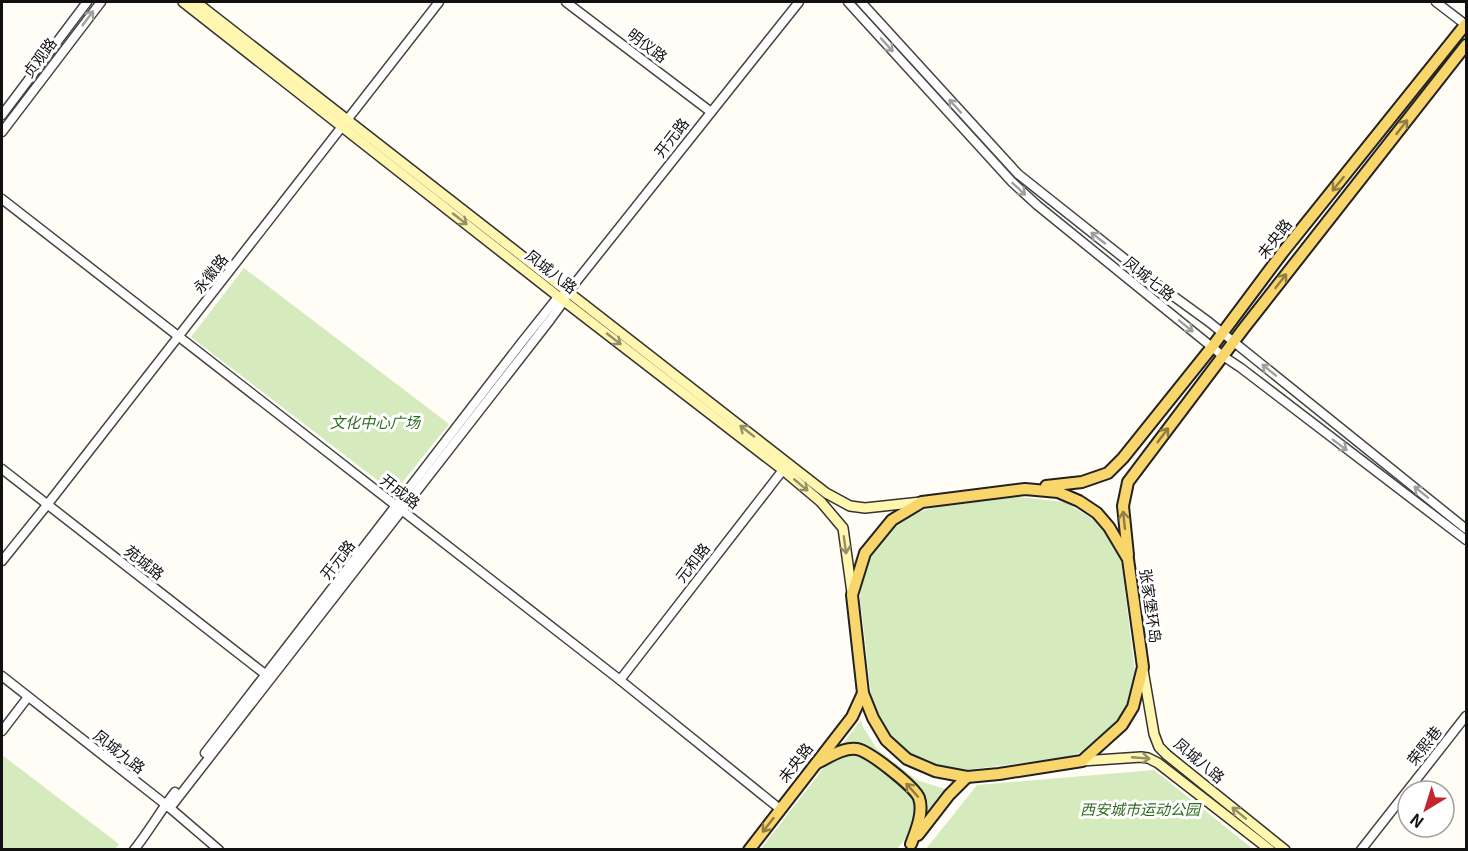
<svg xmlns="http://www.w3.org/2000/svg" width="1468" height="851" viewBox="0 0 1468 851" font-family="Georgia,'Noto Sans SC',serif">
<rect width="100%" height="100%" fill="#fffdf5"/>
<!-- green -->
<g fill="#d5ebbd">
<path d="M 244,268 L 449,424 L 394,493 L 191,337 Z"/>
<path d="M 1018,497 L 1065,502 L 1099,523 L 1113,541 L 1121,559 L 1135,672 L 1131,695 L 1119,721 L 1095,745 L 1082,752 L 1064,758 L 957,771 C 918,765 886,745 874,706 C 870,692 869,676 867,660 C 865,640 863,621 860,601 C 861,563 881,527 917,513 C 932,507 947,506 963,504 C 981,501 1000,499 1018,497 Z"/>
<path d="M 861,720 L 863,727 L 877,749 L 917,780 L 945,789 L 897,849 L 760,850 Z"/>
<path d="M 2,755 L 119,844 L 115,849 L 2,849 Z"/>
<path d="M 1154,770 L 1253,849 L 926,849 L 977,785 Z"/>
</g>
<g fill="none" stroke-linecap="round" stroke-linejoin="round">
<defs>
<g id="tertiary">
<path d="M 566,2 L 711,112"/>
<path d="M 848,2 L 1012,182 L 1037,205 L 1223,356 L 1241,368 L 1466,540"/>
<path d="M 861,2 L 1018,174 L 1154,282 L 1209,322 L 1466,529"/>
<path d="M 1436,2 L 1466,25"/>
<path d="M 2,115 L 87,2"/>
<path d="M 2,132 L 101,2"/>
<path d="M 2,199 L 620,680 L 780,809"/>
<path d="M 2,469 L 270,678"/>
<path d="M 2,561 L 47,505 L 439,2"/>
<path d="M 2,676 L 170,808 L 219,850"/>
<path d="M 620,680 L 786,466"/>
<path d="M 2,731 L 28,697"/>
<path d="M 205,753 L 522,342 L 558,297 L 565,294"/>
<path d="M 170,808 L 550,320 L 564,301 L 568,292 L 799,2"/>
<path d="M 134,850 C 149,831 161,810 175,792"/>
<path d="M 1361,850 L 1466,716"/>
</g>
<g id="secondary">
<path d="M 183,2 L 564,301 L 783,470 L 821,502 L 843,528 L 852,593"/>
<path d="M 196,2 L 826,493 L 850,506 L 865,508 L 921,502"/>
<path d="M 1143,670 L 1154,734 L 1159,747 L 1167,755 L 1285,850"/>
<path d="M 1082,761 L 1141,757 L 1148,758 L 1158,763 L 1270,850"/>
</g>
<g id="primary">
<path d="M 1046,486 L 1082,482 L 1108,473 L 1123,458 L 1212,347 L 1283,252 L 1466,24"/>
<path d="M 1025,489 L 1058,492 L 1079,501 L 1097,513 L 1109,527 L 1128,559 L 1143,667 L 1133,707 L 1122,725 L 1082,761 L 999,774 L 967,777 L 935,771 L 907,759 L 886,740 L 873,718 L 863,693 L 852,595 L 865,553 L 892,520 L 922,502 Z"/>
<path d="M 1128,555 L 1123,506 L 1128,482 L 1244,328 L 1466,45"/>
<path d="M 817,763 C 829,757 844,747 857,749 C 869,751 915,787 919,798 C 924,812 916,831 911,844"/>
<path d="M 918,835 L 949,795 L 967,777"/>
<path d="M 749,850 L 852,717 L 863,693"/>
</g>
</defs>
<!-- tertiary casing -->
<use href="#tertiary" stroke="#444" stroke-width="11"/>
<!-- secondary casing -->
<use href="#secondary" stroke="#333" stroke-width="12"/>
<!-- primary casing -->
<use href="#primary" stroke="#222" stroke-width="14"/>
<!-- tertiary -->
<use href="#tertiary" stroke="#fff" stroke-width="8"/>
<!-- secondary -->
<use href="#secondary" stroke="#fff6b0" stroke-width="9"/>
<!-- primary -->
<use href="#primary" stroke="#f9d66b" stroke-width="10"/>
</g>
<!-- one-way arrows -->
<defs><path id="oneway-shaft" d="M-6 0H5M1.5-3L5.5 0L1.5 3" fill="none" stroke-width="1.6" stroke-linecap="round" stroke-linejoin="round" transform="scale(1.5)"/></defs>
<g stroke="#a0a0a0">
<use href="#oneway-shaft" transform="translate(88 18) rotate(-53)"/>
<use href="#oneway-shaft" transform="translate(887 45) rotate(48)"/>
<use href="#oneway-shaft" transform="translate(955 106) rotate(-132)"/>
<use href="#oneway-shaft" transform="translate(1019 189) rotate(43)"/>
<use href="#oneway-shaft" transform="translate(1098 238) rotate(-142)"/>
<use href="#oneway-shaft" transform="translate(1186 326) rotate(39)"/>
<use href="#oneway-shaft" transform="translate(1269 370) rotate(-141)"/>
<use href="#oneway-shaft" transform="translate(1340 445) rotate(37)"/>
<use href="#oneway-shaft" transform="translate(1421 492) rotate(-141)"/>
</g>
<g stroke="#917d42">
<use href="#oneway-shaft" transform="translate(1402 127) rotate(-52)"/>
<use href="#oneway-shaft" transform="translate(1338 184) rotate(129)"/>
<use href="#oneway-shaft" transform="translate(1281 281) rotate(-52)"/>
<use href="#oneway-shaft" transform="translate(1163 435) rotate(-53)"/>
<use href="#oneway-shaft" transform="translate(1124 520) rotate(-96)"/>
<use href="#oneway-shaft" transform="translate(912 790) rotate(-132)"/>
<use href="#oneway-shaft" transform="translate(768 825) rotate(128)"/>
</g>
<g stroke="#948f68">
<use href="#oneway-shaft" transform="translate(460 219) rotate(38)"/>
<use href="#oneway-shaft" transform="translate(614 339) rotate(38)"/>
<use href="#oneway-shaft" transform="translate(747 431) rotate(-142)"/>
<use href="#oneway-shaft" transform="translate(801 485) rotate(40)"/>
<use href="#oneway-shaft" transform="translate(845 545) rotate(82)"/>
<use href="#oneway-shaft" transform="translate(1141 758) rotate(5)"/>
<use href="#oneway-shaft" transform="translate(1239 813) rotate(-141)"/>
</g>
<g text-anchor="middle" stroke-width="6" stroke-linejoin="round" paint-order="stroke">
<!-- street labels -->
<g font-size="15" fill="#111" stroke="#fff">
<text transform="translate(647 46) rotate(37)" y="5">明仪路</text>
<text transform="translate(40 58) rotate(-53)" y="5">贞观路</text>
<text transform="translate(672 138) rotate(-52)" y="5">开元路</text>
<text transform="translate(1275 239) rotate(-52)" y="5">未央路</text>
<text transform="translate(551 272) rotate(38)" y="5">凤城八路</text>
<text transform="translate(211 274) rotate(-52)" y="5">永徽路</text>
<text transform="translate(1149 279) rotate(39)" y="5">凤城七路</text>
<text transform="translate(400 492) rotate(38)" y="5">开成路</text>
<text transform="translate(338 560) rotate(-52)" y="5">开元路</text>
<text transform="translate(144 563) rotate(38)" y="5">苑城路</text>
<text transform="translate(693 563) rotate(-52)" y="5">元和路</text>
<text transform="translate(1150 606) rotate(82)" y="5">张家堡环岛</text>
<text transform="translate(1425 746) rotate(-52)" y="5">荣熙巷</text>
<text transform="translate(119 752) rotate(38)" y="5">凤城九路</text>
<text transform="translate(1199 761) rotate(40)" y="5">凤城八路</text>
<text transform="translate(796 763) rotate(-52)" y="5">未央路</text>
</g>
<!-- park labels -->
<g font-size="15" font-style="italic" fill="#2f6b1f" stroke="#fff">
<text x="375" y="428">文化中心广场</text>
<text x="1140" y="815">西安城市运动公园</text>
</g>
</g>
<!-- border -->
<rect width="1468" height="851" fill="none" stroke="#111111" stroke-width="6"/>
<!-- north arrow -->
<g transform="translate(1426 809) rotate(218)"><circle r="28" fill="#ffffff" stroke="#a0a0a0" stroke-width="1.5"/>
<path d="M0-4.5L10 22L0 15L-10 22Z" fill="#c4262e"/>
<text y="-9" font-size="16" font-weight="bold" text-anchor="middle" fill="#111111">N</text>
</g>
</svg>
